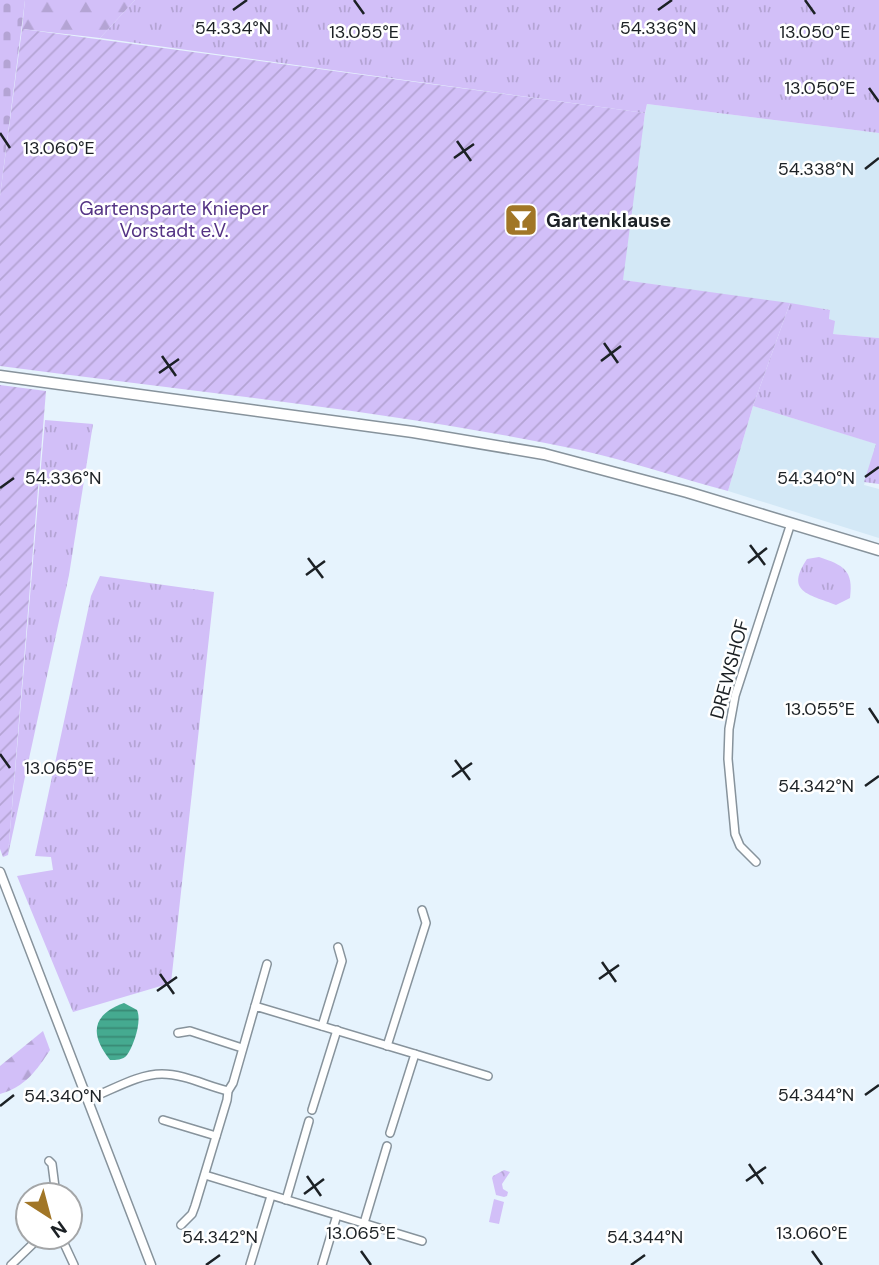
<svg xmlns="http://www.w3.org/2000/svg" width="879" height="1265" viewBox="0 0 879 1265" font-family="'DM Sans',sans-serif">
<defs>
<pattern id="grass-tufts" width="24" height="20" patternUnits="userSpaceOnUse" patternTransform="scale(1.75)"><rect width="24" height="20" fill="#d2bff8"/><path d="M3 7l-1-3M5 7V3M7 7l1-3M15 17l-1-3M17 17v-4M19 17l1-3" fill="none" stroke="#b4a4d4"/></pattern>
<pattern id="forest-firs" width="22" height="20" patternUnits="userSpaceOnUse" patternTransform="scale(1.75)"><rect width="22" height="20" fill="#d2bff8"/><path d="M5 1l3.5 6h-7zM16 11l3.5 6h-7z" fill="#b4a4d4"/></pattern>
<pattern id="cemetery-stones" width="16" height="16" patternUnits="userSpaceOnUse" patternTransform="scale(1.75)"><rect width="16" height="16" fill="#d2bff8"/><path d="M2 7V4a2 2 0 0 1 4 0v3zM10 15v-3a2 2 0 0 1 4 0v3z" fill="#b4a4d4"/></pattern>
<pattern id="park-crowns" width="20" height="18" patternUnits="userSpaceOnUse" patternTransform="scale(1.75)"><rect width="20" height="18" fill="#d2bff8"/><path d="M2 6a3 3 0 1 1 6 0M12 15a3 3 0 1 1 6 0" fill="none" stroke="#b4a4d4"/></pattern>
<pattern id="garden-furrows" width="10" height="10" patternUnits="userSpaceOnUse" patternTransform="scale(1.75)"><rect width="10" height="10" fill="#d2bff8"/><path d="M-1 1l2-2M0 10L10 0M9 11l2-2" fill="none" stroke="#b4a4d4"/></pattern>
<pattern id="water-rules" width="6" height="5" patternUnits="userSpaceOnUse" patternTransform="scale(1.75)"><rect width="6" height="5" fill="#45aa90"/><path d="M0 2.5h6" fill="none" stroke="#398a75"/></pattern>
</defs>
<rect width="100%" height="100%" fill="#e6f3fd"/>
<!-- built -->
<g fill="#d3e8f6">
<path d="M 647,104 L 879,133 L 879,338 L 833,334 L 829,320 L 830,310 L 622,280 L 635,169 Z"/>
<path d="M 753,406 L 877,444 L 864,485 L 879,489 L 879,538 L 728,491 Z"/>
</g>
<!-- grass -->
<g fill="url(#grass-tufts)">
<path d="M 135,0 L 879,0 L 879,133 L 647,104 L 645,113 L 100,38 Z"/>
<path d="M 790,303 L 830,310 L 829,319 L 835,321 L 833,334 L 879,338 L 879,484 L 864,482 L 876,444 L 753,406 Z"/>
<path d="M 45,420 L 93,424 L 69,575 L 8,855 Z"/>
<path d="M 819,557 C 843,565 854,570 850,598 L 836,605 C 808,594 785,592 807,559 Z"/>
<path d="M 100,576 L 214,592 L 171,983 L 73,1012 L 17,876 L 53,870 L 51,857 L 35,856 L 91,596 Z"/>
</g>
<!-- forest -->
<g fill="url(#forest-firs)">
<path d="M 25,0 L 135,0 L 100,38 L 22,29 Z"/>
<path d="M 43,1031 L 50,1050 C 37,1070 25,1087 0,1094 L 0,1066 Z"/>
</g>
<!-- cemetery -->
<path fill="url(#cemetery-stones)" d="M 0,0 L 25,0 L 0,196 Z"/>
<!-- park -->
<path fill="url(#park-crowns)" d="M 504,1170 L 510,1172 L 502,1184 L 503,1189 L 508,1192 L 507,1196 L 504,1197 L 496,1195 L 492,1178 L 493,1176 Z"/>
<!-- garden -->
<g fill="url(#garden-furrows)">
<path d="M 22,29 L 645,113 L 623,280 L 790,303 L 753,406 L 728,491 C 679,478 630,461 580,450 C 389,410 193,392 0,366 L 0,196 Z"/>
<path d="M 0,385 L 46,391 L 8,855 L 3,857 L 0,849 Z"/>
</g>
<!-- pitch -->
<path fill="#d2bff8" d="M 494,1199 L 504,1202 L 499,1224 L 489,1222 Z"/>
<!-- water -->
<path fill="url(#water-rules)" d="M 124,1003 L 137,1010 C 142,1021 134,1045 127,1055 C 123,1060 116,1060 110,1060 C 90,1035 91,1015 124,1003 Z"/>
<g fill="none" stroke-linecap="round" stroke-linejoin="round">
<defs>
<g id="minor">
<path d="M 756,862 L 740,846 L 735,834 L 728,759 L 729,729 L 735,696 L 791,523"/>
<path d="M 255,1006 L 267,964"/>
<path d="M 322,1026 L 342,961 L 338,947"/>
<path d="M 178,1033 L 190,1031 L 242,1048"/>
<path d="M 387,1046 L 426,923 L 422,910"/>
<path d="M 415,1054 L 488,1076"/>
<path d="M 88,1099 C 111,1091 137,1074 162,1074 C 184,1074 207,1086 228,1091"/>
<path d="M 312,1110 L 337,1030"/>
<path d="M 163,1120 L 216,1136"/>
<path d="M 49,1161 L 52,1164 L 56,1195"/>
<path d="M 205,1175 L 422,1241"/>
<path d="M 286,1200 L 309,1121"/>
<path d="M 364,1223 L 387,1146"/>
<path d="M 181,1225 L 192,1214 L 195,1206 L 227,1100 L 228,1091 L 233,1083 L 255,1006 L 415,1054 L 390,1133"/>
<path d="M 61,1237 L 74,1265"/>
<path d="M 11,1265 L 40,1237"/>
<path d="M 250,1265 L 271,1196"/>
<path d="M 322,1265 L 337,1215"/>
</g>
<path id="tertiary" d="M 0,872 L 151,1265"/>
<path id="secondary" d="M 0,376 L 413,432 L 544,454 L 687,492 L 879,550"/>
</defs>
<!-- minor casing -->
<use href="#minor" stroke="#87939c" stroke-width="10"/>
<!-- tertiary casing -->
<use href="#tertiary" stroke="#87939c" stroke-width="11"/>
<!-- secondary casing -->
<use href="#secondary" stroke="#87939c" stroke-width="13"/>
<!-- minor -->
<use href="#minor" stroke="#fff" stroke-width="7"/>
<!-- tertiary -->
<use href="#tertiary" stroke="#fff" stroke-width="8"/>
<!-- secondary -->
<use href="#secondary" stroke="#fff" stroke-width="10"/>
</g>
<!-- ticks -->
<path fill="none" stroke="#1c2125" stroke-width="2.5" d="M 354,0 L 364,14M 805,0 L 815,14M 233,10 L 247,0M 658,10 L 672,0M 869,88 L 879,102M 0,133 L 10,148M 457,141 L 471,161M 454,158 L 474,144M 865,169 L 879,158M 604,343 L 618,363M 162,356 L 176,376M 601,361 L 621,346M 159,373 L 179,359M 865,477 L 879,467M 0,488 L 14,478M 750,545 L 765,565M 308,558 L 323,578M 748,563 L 767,548M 306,575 L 325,561M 869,708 L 879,723M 0,754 L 10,768M 455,760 L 470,780M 452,777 L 472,763M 865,786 L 879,776M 602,962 L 616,982M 160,974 L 174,994M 599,979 L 619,965M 157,991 L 177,977M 865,1095 L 879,1085M 0,1106 L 14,1095M 749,1164 L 763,1184M 307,1176 L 321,1196M 746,1181 L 766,1167M 304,1194 L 324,1179M 361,1251 L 371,1265M 812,1251 L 822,1265M 206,1265 L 220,1255M 631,1265 L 645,1255"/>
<!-- icons -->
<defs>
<symbol id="bar-square" viewBox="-11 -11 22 22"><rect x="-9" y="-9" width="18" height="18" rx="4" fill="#a17627" stroke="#fff"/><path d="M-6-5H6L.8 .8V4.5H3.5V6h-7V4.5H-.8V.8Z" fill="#fff"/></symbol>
</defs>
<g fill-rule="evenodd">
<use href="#bar-square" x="502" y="201" width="38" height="38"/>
</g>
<g text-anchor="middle" stroke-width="5" stroke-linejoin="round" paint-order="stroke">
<!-- park labels -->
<g font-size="19" fill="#543384" stroke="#fff">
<text x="174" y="215">Gartensparte Knieper<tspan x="174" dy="22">Vorstadt e.V.</tspan></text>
</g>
<!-- poi labels -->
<g font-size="19" font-weight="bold" fill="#1c2125" stroke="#fff" text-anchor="start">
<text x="546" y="227">Gartenklause</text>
</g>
<!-- street labels -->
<g font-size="19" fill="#1c2125" stroke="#fff">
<text transform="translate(729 669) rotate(-75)" y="7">DREWSHOF</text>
</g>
</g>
<g font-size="18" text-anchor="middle" fill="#1c2125" stroke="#fff" stroke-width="5" stroke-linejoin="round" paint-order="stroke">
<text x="658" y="34">54.336°N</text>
<text x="233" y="34">54.334°N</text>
<text x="364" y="38">13.055°E</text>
<text x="815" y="38">13.050°E</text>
<text x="820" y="94">13.050°E</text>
<text x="59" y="154">13.060°E</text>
<text x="816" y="175">54.338°N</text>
<text x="816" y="484">54.340°N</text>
<text x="63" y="484">54.336°N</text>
<text x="820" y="715">13.055°E</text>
<text x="59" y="774">13.065°E</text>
<text x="816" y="792">54.342°N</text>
<text x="816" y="1101">54.344°N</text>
<text x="63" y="1102">54.340°N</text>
<text x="361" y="1239">13.065°E</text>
<text x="812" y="1239">13.060°E</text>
<text x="220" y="1243">54.342°N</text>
<text x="645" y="1243">54.344°N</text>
</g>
<!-- north arrow -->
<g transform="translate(49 1216) rotate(144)"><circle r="33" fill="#ffffff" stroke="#a4a6a8" stroke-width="2"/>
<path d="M0-5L12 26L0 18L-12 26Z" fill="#a17627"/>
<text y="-10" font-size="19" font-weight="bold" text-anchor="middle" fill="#1c2125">N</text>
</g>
</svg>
